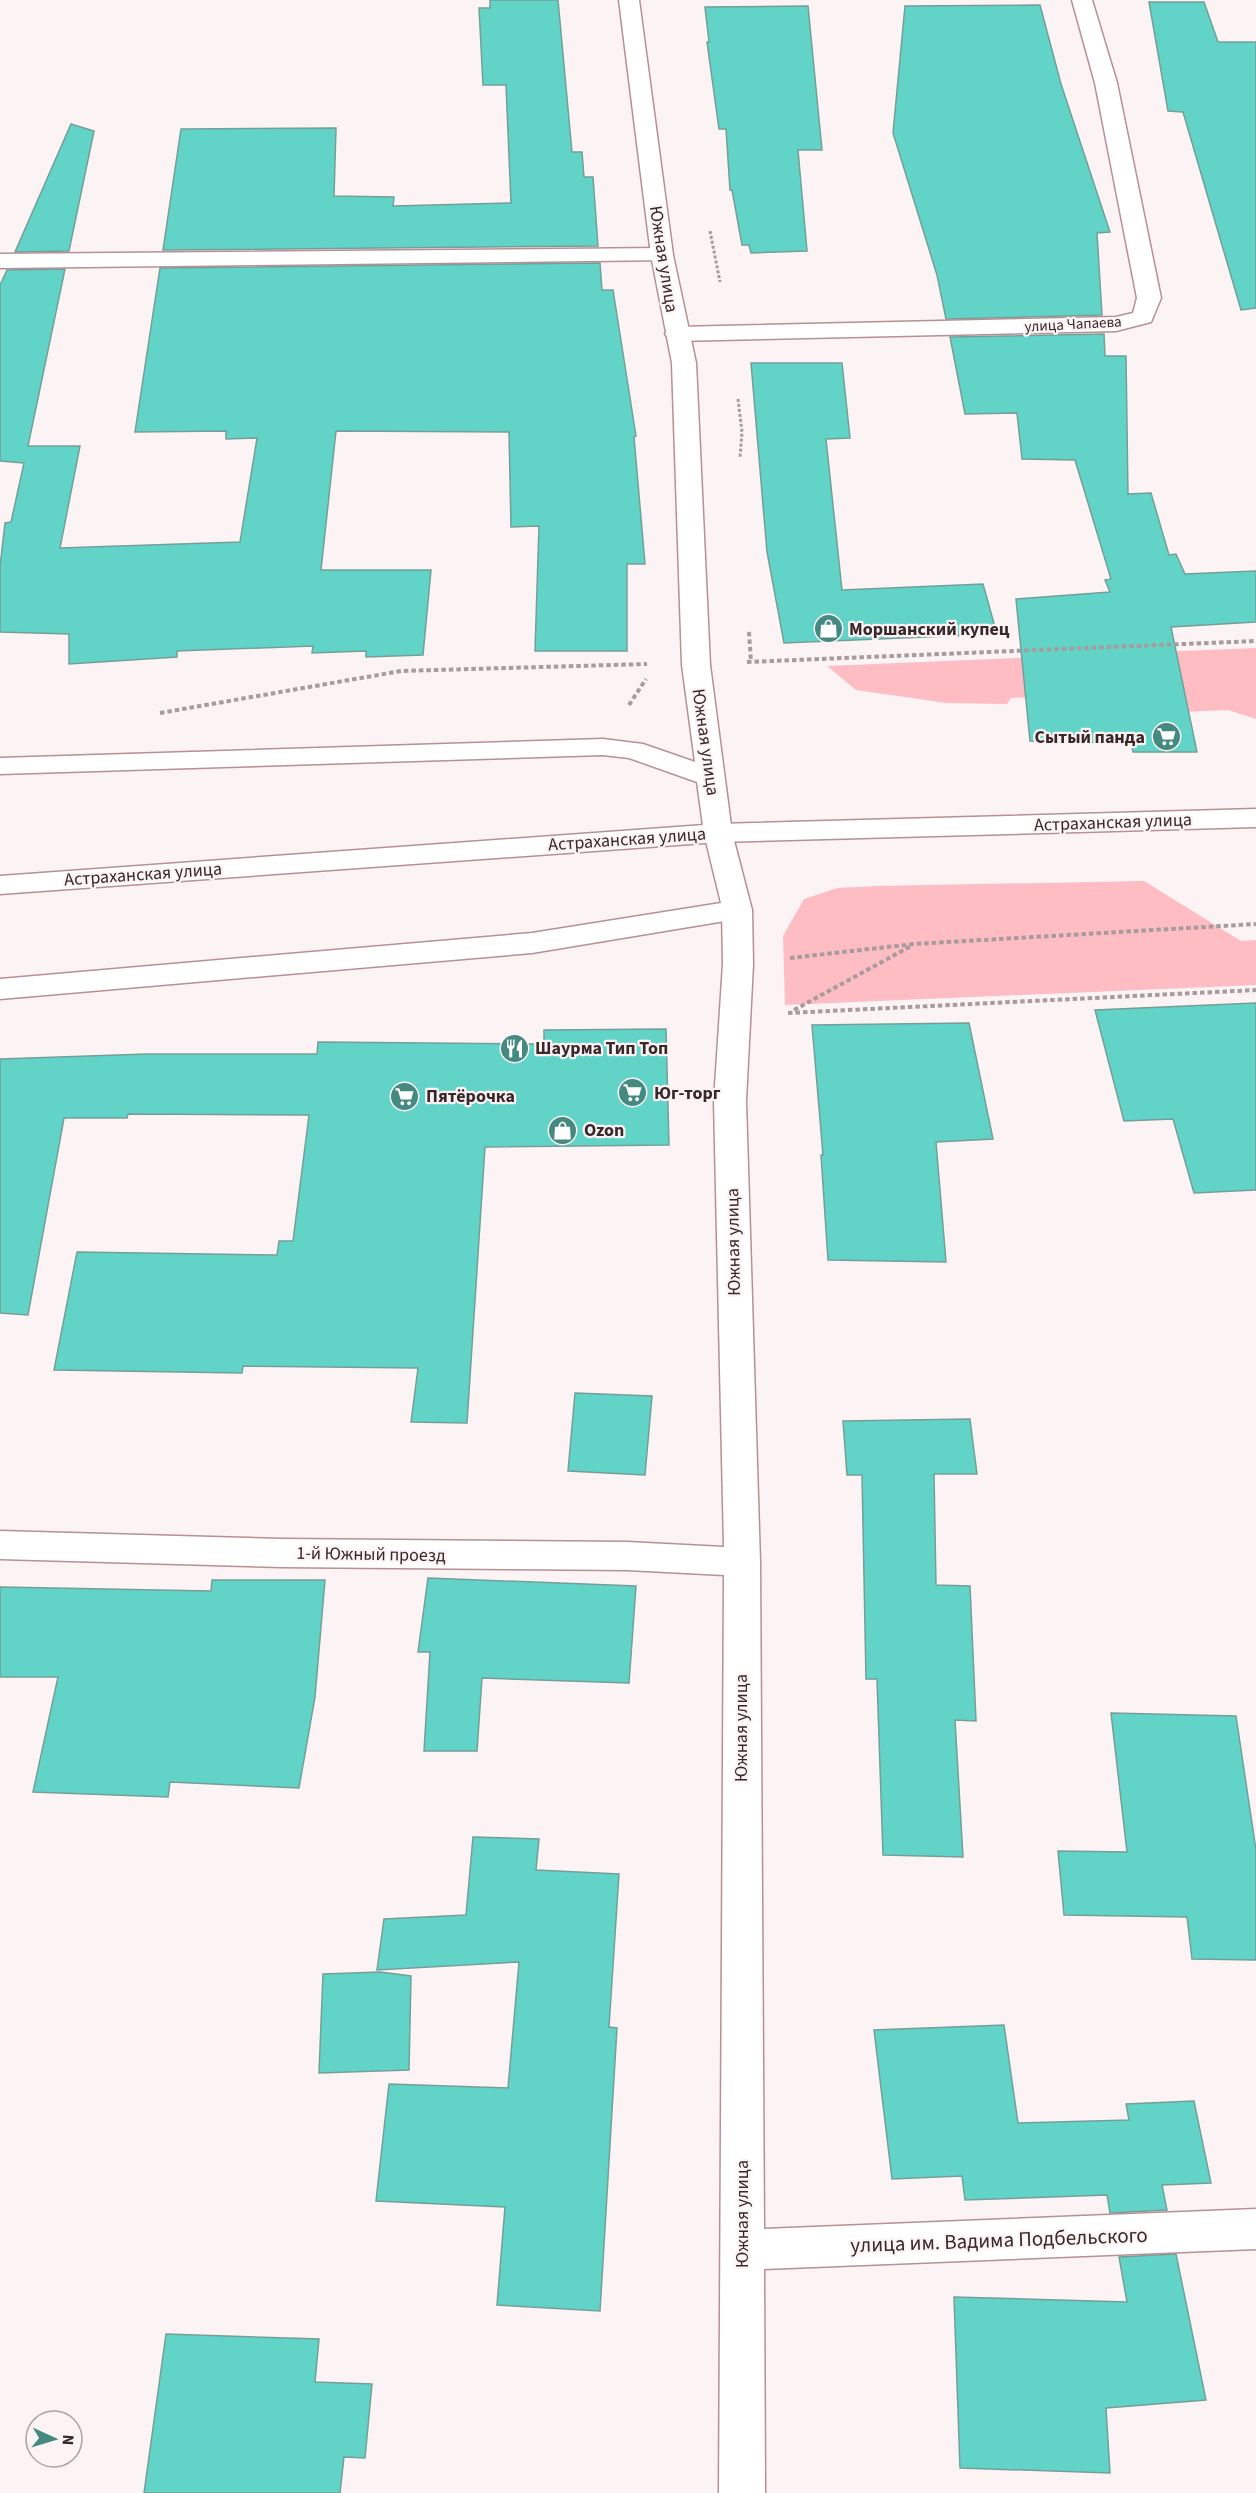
<svg xmlns="http://www.w3.org/2000/svg" width="1256" height="2493" viewBox="0 0 1256 2493" font-family="'Source Sans 3',sans-serif">
<rect width="100%" height="100%" fill="#fcf3f4"/>
<!-- green -->
<g fill="#febcc3">
<path d="M 1256,648 L 1256,719 L 1228,710 L 1090,716 L 1084,696 L 1011,698 L 1007,704 L 947,703 L 856,690 L 827,666 Z"/>
<path d="M 1144,881 L 1241,941 L 1256,940 L 1256,985 L 785,1005 L 783,936 L 804,899 L 837,888 L 878,886 Z"/>
</g>
<!-- building -->
<g fill="#61d4c7" stroke="#749f98" stroke-width="1.5">
<path d="M 490,0 L 558,0 L 572,152 L 582,152 L 584,177 L 593,177 L 598,246 L 163,250 L 181,129 L 336,128 L 334,196 L 394,197 L 393,206 L 511,203 L 506,85 L 483,85 L 479,8 L 490,8 Z"/>
<path d="M 1149,2 L 1204,2 L 1218,42 L 1256,42 L 1256,308 L 1241,310 L 1183,112 L 1168,111 Z"/>
<path d="M 1040,5 L 1061,84 L 1110,232 L 1097,233 L 1102,315 L 946,319 L 937,275 L 893,133 L 905,6 Z"/>
<path d="M 808,6 L 822,150 L 798,150 L 807,251 L 751,253 L 749,245 L 742,245 L 732,190 L 730,190 L 726,129 L 719,129 L 707,42 L 709,42 L 705,7 Z"/>
<path d="M 71,124 L 94,131 L 69,251 L 15,252 Z"/>
<path d="M 600,263 L 602,290 L 613,290 L 636,436 L 634,437 L 645,564 L 627,564 L 627,651 L 535,651 L 539,526 L 511,527 L 509,432 L 336,431 L 321,570 L 431,570 L 423,655 L 366,657 L 366,651 L 312,653 L 313,646 L 177,651 L 177,657 L 69,664 L 69,634 L 0,632 L 0,567 L 5,523 L 11,522 L 24,463 L 0,461 L 0,285 L 7,270 L 65,269 L 28,446 L 80,446 L 60,548 L 240,542 L 257,438 L 226,439 L 226,431 L 135,432 L 160,268 Z"/>
<path d="M 1104,334 L 1105,356 L 1126,356 L 1128,494 L 1151,493 L 1169,555 L 1176,554 L 1185,574 L 1256,571 L 1256,622 L 1171,627 L 1197,752 L 1133,752 L 1131,743 L 1030,741 L 1016,599 L 1110,592 L 1105,580 L 1111,579 L 1075,460 L 1022,459 L 1017,413 L 965,414 L 950,337 Z"/>
<path d="M 751,363 L 842,363 L 850,438 L 826,439 L 842,590 L 983,584 L 997,634 L 784,643 L 767,552 Z"/>
<path d="M 1256,1003 L 1256,1190 L 1194,1193 L 1173,1119 L 1124,1121 L 1095,1010 Z"/>
<path d="M 969,1023 L 993,1139 L 936,1142 L 946,1262 L 828,1260 L 821,1155 L 823,1155 L 812,1025 Z"/>
<path d="M 666,1029 L 669,1145 L 485,1147 L 467,1423 L 411,1422 L 418,1368 L 243,1366 L 242,1373 L 54,1370 L 77,1252 L 277,1255 L 279,1241 L 293,1241 L 309,1115 L 128,1114 L 127,1118 L 64,1118 L 28,1315 L 0,1313 L 0,1059 L 147,1054 L 317,1054 L 318,1042 L 544,1044 L 544,1030 Z"/>
<path d="M 575,1393 L 652,1396 L 645,1475 L 568,1471 Z"/>
<path d="M 970,1419 L 977,1474 L 934,1474 L 936,1585 L 970,1586 L 976,1721 L 955,1720 L 963,1857 L 883,1855 L 877,1679 L 866,1679 L 862,1475 L 847,1475 L 843,1421 Z"/>
<path d="M 428,1578 L 636,1586 L 629,1683 L 482,1678 L 477,1751 L 424,1751 L 430,1652 L 418,1652 Z"/>
<path d="M 212,1580 L 325,1580 L 315,1697 L 299,1788 L 170,1782 L 168,1797 L 33,1792 L 58,1677 L 0,1677 L 0,1587 L 211,1591 Z"/>
<path d="M 1111,1713 L 1236,1716 L 1256,1850 L 1256,1960 L 1192,1959 L 1187,1917 L 1064,1915 L 1058,1851 L 1127,1852 Z"/>
<path d="M 473,1837 L 539,1839 L 536,1870 L 619,1874 L 609,2027 L 617,2028 L 600,2311 L 497,2305 L 505,2207 L 376,2201 L 389,2084 L 508,2088 L 519,1962 L 377,1970 L 384,1919 L 466,1915 Z"/>
<path d="M 380,1972 L 411,1976 L 409,2070 L 319,2073 L 323,1974 Z"/>
<path d="M 1004,2025 L 1018,2123 L 1129,2120 L 1126,2104 L 1194,2101 L 1211,2183 L 1162,2185 L 1167,2210 L 1110,2213 L 1107,2195 L 965,2200 L 962,2176 L 892,2179 L 874,2030 Z"/>
<path d="M 1176,2254 L 1206,2400 L 1106,2408 L 1110,2473 L 960,2468 L 954,2297 L 1127,2302 L 1119,2257 Z"/>
<path d="M 166,2334 L 319,2339 L 315,2382 L 372,2384 L 365,2458 L 344,2457 L 340,2493 L 144,2493 Z"/>
</g>
<g fill="none" stroke-linecap="round" stroke-linejoin="round">
<defs>
<path id="lane" d="M 1072,0 L 1092,0 L 1117,83 L 1161,298 L 1151,322 L 1116,331 L 677,341 L 669,339 L 665,334 L 669,329 L 677,327 L 1116,317 L 1133,313 L 1137,298 L 1095,83 Z"/>
<g id="street">
<path d="M 662,248 L 670,250 L 673,255 L 670,260 L 0,268 L 0,254 Z"/>
<path d="M 737,901 L 747,903 L 752,910 L 753,964 L 746,1101 L 760,1562 L 764,2229 L 1256,2209 L 1256,2249 L 764,2269 L 765,2493 L 719,2493 L 724,1575 L 627,1570 L 282,1567 L 0,1559 L 0,1531 L 282,1539 L 627,1542 L 724,1547 L 714,1101 L 723,964 L 722,910 L 727,903 Z"/>
</g>
<path id="secondary" d="M 619,0 L 639,0 L 673,255 L 696,363 L 710,665 L 732,833 L 752,910 L 747,917 L 737,919 L 532,953 L 0,999 L 0,979 L 532,933 L 721,903 L 704,833 L 697,782 L 629,758 L 603,755 L 0,774 L 0,758 L 603,739 L 643,744 L 695,762 L 682,665 L 672,363 L 651,255 Z"/>
<path id="primary" d="M 1256,809 L 1256,827 L 718,842 L 0,894 L 0,876 L 718,824 Z"/>
</defs>
<!-- lane casing -->
<use href="#lane" stroke="#b79094" stroke-width="3"/>
<!-- street casing -->
<use href="#street" stroke="#b79094" stroke-width="3"/>
<!-- secondary casing -->
<use href="#secondary" stroke="#b79094" stroke-width="3"/>
<!-- primary casing -->
<use href="#primary" stroke="#b79094" stroke-width="3"/>
<!-- path-far1 -->
<g stroke="#a79b9d" stroke-width="3" stroke-dasharray="3 2" stroke-linecap="butt">
<path d="M 710,231 L 720,282"/>
<path d="M 738,399 L 742,432 L 740,458"/>
</g>
<!-- path -->
<g stroke="#a79b9d" stroke-width="4" stroke-dasharray="4.5 3" stroke-linecap="butt">
<path d="M 749,632 L 751,662"/>
<path d="M 747,662 L 1256,641"/>
<path d="M 629,705 L 646,679"/>
<path d="M 160,713 L 401,671 L 647,664"/>
<path d="M 790,958 L 914,944 L 1256,924"/>
<path d="M 794,1010 L 911,946"/>
<path d="M 788,1013 L 1256,990"/>
</g>
<!-- lane -->
<use href="#lane" fill="#fff" fill-rule="evenodd"/>
<!-- street -->
<use href="#street" fill="#fff" fill-rule="evenodd"/>
<!-- secondary -->
<use href="#secondary" fill="#fff" fill-rule="evenodd"/>
<!-- primary -->
<use href="#primary" fill="#fff" fill-rule="evenodd"/>
</g>
<!-- icons -->
<defs>
<symbol id="shop-disc" viewBox="-11 -11 22 22"><circle r="9.5" fill="#448a81" stroke="#fcf3f4"/><path d="M-5-2.5h2.3a2.7 3.5 0 0 1 5.4 0H5L5.5 6h-11ZM-1.5-2.5h3a1.5 2.3 0 0 0-3 0Z" fill="#fff"/></symbol>
<symbol id="supermarket-disc" viewBox="-11 -11 22 22"><circle r="9.5" fill="#448a81" stroke="#fcf3f4"/><path d="M-6-5.5h2.5l.6 2H6L4.5 2H-2.5L-4.4-4H-6ZM-1.5 3.2a1.3 1.3 0 1 0 .1 0ZM3 3.2a1.3 1.3 0 1 0 .1 0Z" fill="#fff"/></symbol>
<symbol id="restaurant-disc" viewBox="-11 -11 22 22"><circle r="9.5" fill="#448a81" stroke="#fcf3f4"/><path d="M-5-6h1v4h1v-4h1v4h1v-4h1v5L-1.5 .5V6h-2V.5L-5-1ZM5-6V6H3V1.5H1.5Q1.5-4 5-6Z" fill="#fff"/></symbol>
</defs>
<g fill-rule="evenodd">
<use href="#shop-disc" x="812" y="612" width="33" height="33"/>
<use href="#supermarket-disc" x="1150" y="720" width="33" height="33"/>
<use href="#restaurant-disc" x="498" y="1032" width="33" height="33"/>
<use href="#supermarket-disc" x="616" y="1076" width="33" height="33"/>
<use href="#supermarket-disc" x="388" y="1080" width="33" height="33"/>
<use href="#shop-disc" x="546" y="1114" width="33" height="33"/>
</g>
<g text-anchor="middle" stroke-width="4.5" stroke-linejoin="round" paint-order="stroke">
<!-- far-street labels -->
<g font-size="15" fill="#38282a" stroke="#fcf3f4">
<text transform="translate(1073 324) rotate(-3)" y="5">улица Чапаева</text>
</g>
<!-- street labels -->
<g font-size="18" fill="#38282a" stroke="#fcf3f4">
<text transform="translate(664 259) rotate(81)" y="6">Южная улица</text>
<text transform="translate(706 742) rotate(82)" y="6">Южная улица</text>
<text transform="translate(1113 822) rotate(-2)" y="6">Астраханская улица</text>
<text transform="translate(627 839) rotate(-4)" y="6">Астраханская улица</text>
<text transform="translate(143 874) rotate(-4)" y="6">Астраханская улица</text>
<text transform="translate(733 1242) rotate(-91)" y="6">Южная улица</text>
<text transform="translate(371 1554) rotate(1)" y="6">1-й Южный проезд</text>
<text transform="translate(741 1728) rotate(-90)" y="6">Южная улица</text>
<text transform="translate(742 2214) rotate(-90)" y="6">Южная улица</text>
</g>
<!-- poi labels -->
<g font-size="18" font-weight="bold" fill="#38282a" stroke="#fcf3f4" text-anchor="start">
<text x="849" y="635">Моршанский купец</text>
<text x="1145" y="743" text-anchor="end">Сытый панда</text>
<text x="535" y="1054">Шаурма Тип Топ</text>
<text x="654" y="1099">Юг-торг</text>
<text x="426" y="1102">Пятёрочка</text>
<text x="584" y="1136">Ozon</text>
</g>
<!-- near-street labels -->
<g font-size="21" fill="#38282a" stroke="#fcf3f4">
<text transform="translate(999 2240) rotate(-2)" y="7">улица им. Вадима Подбельского</text>
</g>
</g>
<!-- north arrow -->
<g transform="translate(54 2439) rotate(94)"><circle r="28" fill="#fcf3f4" stroke="#aea2a3" stroke-width="1.5"/>
<path d="M0-4.5L10 22L0 15L-10 22Z" fill="#448a81"/>
<text y="-9" font-size="16" font-weight="bold" text-anchor="middle" fill="#38282a">N</text>
</g>
</svg>
